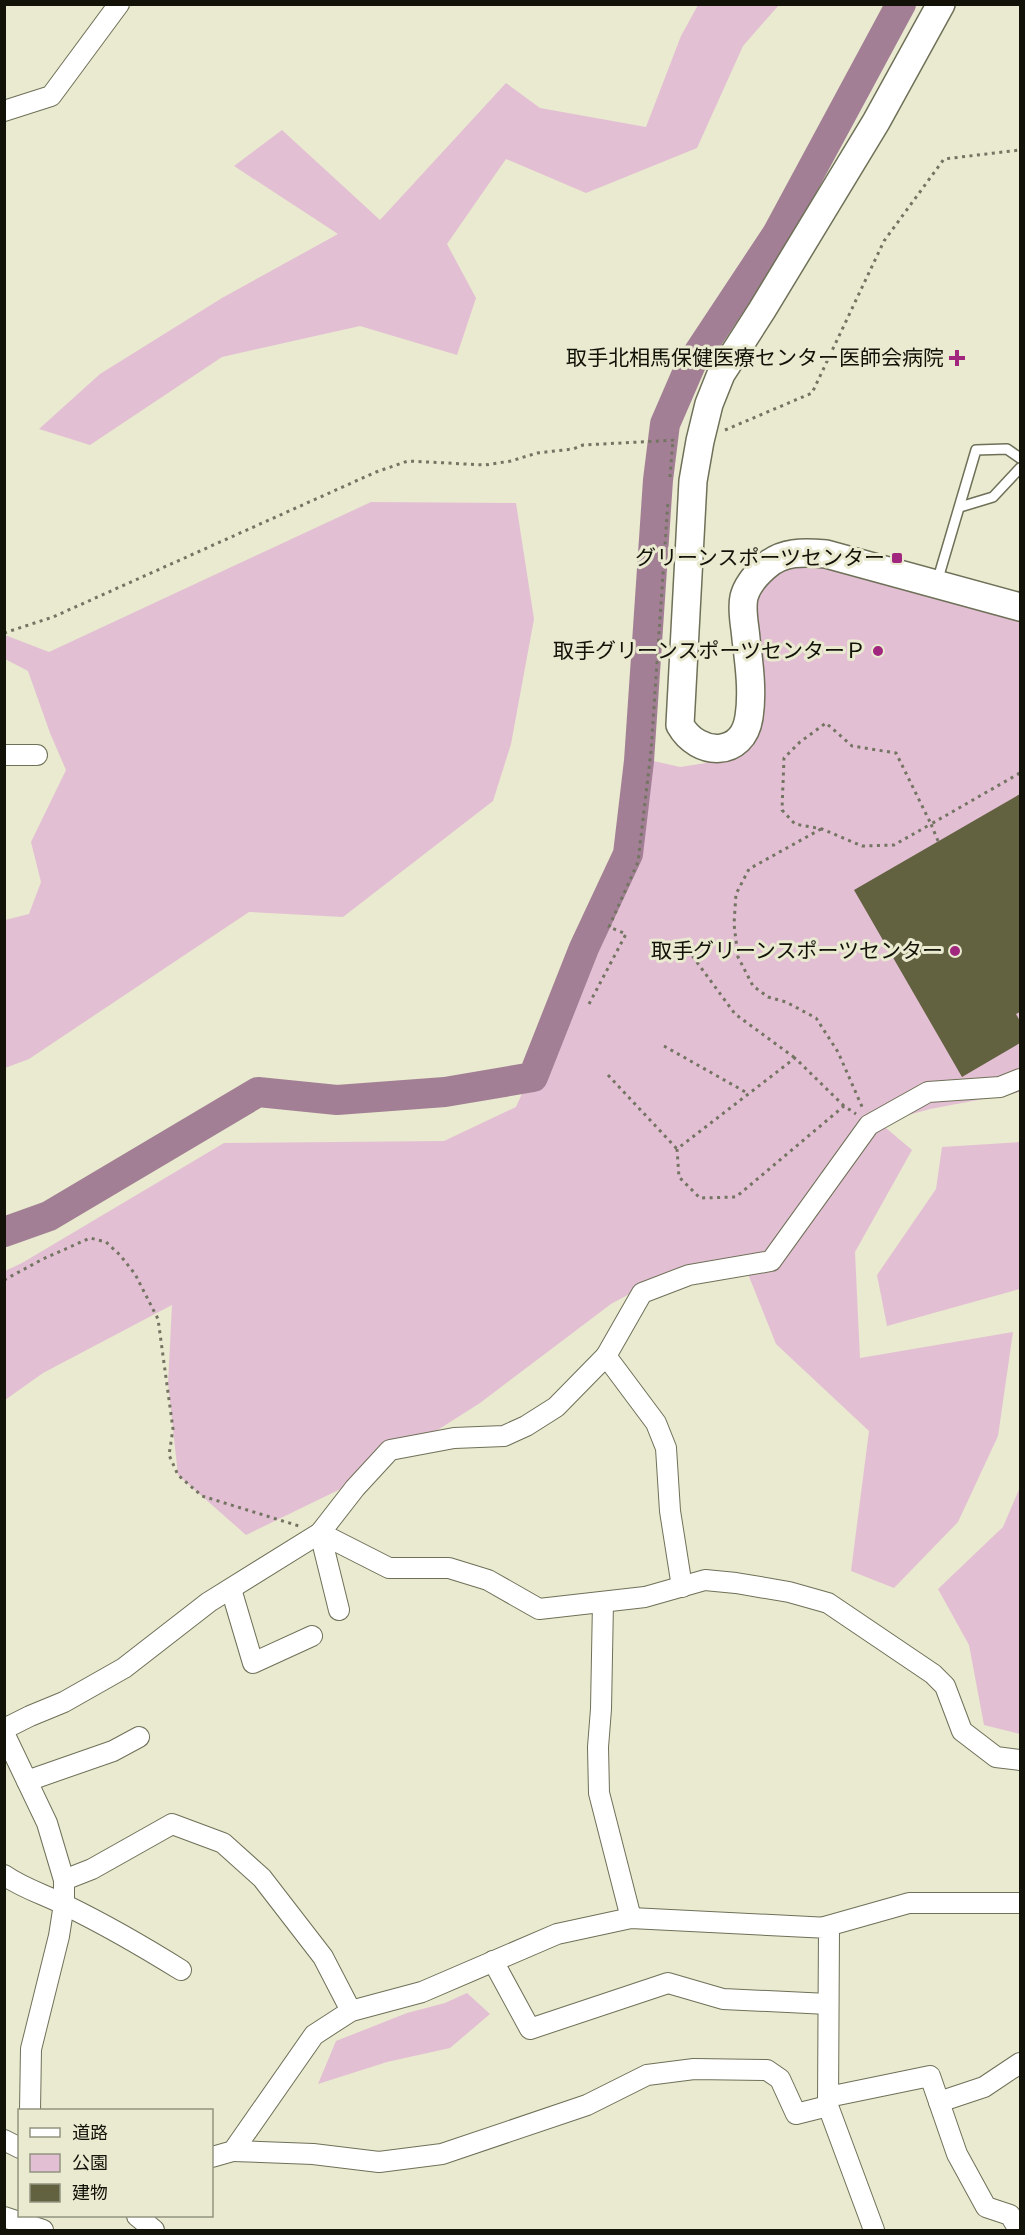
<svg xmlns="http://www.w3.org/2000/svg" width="1025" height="2235" viewBox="0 0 1025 2235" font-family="'PT Sans','Noto Sans JP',sans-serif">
<rect width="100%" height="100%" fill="#e9eacf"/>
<!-- green -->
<g fill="#e3bfd4">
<path d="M 698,5 L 779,5 L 743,46 L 697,148 L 586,193 L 506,159 L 447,244 L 476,298 L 457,355 L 360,326 L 222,357 L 90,445 L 39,429 L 100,374 L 222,298 L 338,234 L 234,166 L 282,130 L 380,220 L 506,83 L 540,108 L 646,127 L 681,36 Z"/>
<path d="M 371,502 L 516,503 L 534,619 L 511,744 L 493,801 L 343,917 L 249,912 L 29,1059 L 5,1068 L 5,920 L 29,914 L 41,882 L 31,842 L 66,770 L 50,733 L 28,671 L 5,659 L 5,635 L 49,652 Z"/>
<path d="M 820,562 L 1020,617 L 1020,1092 L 930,1109 L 880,1123 L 912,1150 L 855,1252 L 860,1358 L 1013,1332 L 998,1436 L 958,1522 L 894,1588 L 851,1571 L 869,1431 L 776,1344 L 746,1269 L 666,1274 L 611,1304 L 480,1403 L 359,1480 L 246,1535 L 178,1475 L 168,1383 L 172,1305 L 43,1373 L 5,1400 L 5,1271 L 22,1263 L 224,1143 L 444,1141 L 516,1107 L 623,868 L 636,757 L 680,767 L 706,763 L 746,746 L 756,598 L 764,581 L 779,569 Z"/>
<path d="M 1020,1142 L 1020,1289 L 887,1326 L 877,1275 L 936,1189 L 942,1147 Z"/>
<path d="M 1020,1487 L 1020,1734 L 984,1725 L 969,1645 L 938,1589 L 1003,1527 Z"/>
<path d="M 467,1993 L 490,2014 L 450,2048 L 387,2062 L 318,2084 L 336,2041 L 407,2013 L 445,2003 Z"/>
</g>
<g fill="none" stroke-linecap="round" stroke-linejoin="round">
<!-- river -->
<path stroke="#a27f94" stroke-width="30" d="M 4,1232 L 49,1216 L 258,1092 L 337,1100 L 445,1092 L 533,1077 L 584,948 L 628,854 L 639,761 L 658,480 L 665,424 L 691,364 L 777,234 L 901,4"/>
</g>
<!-- building -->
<path fill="#626240" d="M 1020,794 L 1020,1012 L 1016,1014 L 1020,1021 L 1020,1043 L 962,1077 L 854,890 Z"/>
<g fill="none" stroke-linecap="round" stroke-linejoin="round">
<defs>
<g id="lane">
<path d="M 960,507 L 993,497 L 1020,468"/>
<path d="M 937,582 L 976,450 L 1007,449 L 1020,458"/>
</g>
<g id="street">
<path d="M 4,111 L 51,96 L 119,4"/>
<path d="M 4,755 L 37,755"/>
<path d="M 606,1356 L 656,1423 L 666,1448 L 670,1511 L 682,1587"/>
<path d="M 320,1533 L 389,1568 L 449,1568 L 488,1580 L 539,1609 L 645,1597 L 705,1580 L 736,1583 L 789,1592 L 828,1603 L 933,1674 L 945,1686 L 962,1731 L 996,1757 L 1020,1760"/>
<path d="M 320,1533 L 339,1610"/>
<path d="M 231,1589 L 253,1663 L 312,1636"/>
<path d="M 603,1602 L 601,1709 L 598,1747 L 599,1793 L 631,1918"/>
<path d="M 4,1729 L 30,1716 L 64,1702 L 124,1668 L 209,1602 L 320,1533 L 355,1488 L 390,1450 L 454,1438 L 504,1436 L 526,1426 L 556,1407 L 606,1356 L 642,1293 L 689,1275 L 771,1261 L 869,1125 L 928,1092 L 1000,1087 L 1020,1079"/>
<path d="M 4,1733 L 47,1823 L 64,1880 L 64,1904 L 59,1936 L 31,2049 L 30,2110"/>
<path d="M 27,1781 L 113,1751 L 139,1737"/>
<path d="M 4,1875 C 24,1889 46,1895 67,1906 C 106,1925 144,1947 181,1970"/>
<path d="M 64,1880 L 92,1869 L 172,1824 L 223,1843 L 262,1878 L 323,1957 L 351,2011"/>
<path d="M 824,1927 L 909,1903 L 1020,1903"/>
<path d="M 493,1961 L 530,2029 L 668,1983 L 723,1999 L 828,2004"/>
<path d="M 828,2097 L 930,2076 L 957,2154 L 986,2207 L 1010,2215 L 1019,2230"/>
<path d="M 939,2102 L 984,2087 L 1020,2063"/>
<path d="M 4,2140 L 20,2148"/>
<path d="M 233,2151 L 313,2154 L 379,2162 L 442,2154 L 587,2105 L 647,2075 L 694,2069 L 767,2070 L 780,2079 L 796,2114 L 828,2106"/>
<path d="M 212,2157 L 233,2151 L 314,2035 L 351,2011 L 422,1992 L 557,1934 L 631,1918 L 829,1928 L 828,2106 L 874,2230"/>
<path d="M 137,2216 L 154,2230"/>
<path d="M 4,2217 L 43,2230"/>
</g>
<path id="secondary" d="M 941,4 L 876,122 L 762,310 L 721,374 L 709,404 L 700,441 L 693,481 L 680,725 C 698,757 743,758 749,717 C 753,692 749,663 746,639 C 745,625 741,610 744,597 C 747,585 756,575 765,567 C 782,551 804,552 826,554 L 1020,607"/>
</defs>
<!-- lane casing -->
<use href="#lane" stroke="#6f7058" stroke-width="12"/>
<!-- street casing -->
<use href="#street" stroke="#6f7058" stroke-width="22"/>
<!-- secondary casing -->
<use href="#secondary" stroke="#6f7058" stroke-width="30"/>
<!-- path -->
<g stroke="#747463" stroke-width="3" stroke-dasharray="3 4.5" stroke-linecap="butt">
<path d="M 725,430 L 812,393 L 884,241 L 944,159 L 1020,150"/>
<path d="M 670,477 L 673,439"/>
<path d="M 4,633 L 53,617 L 376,472 L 408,461 L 485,465 L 511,461 L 537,453 L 573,449 L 583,445 L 678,440"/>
<path d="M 821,829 L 749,869 L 736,894 L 734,924 L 738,957 L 753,986 L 768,997 L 786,1002 L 816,1018 L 838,1052 L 863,1109"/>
<path d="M 938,841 L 931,824 L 894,845 L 862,846 L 822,829 L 795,824 L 782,810 L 784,758 L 800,742 L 826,723 L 852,746 L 896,753 L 931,824 L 1020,773"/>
<path d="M 688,950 L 735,1014 L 795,1058"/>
<path d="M 589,1004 L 626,934 L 609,927 L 638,862 L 651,751 L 668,501"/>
<path d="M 664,1046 L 749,1094"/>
<path d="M 608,1075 L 677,1149"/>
<path d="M 844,1106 L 795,1058 L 677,1149 L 679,1177 L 700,1198 L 736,1197 L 844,1106 L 856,1114"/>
<path d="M 4,1280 L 43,1259 L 90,1238 L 106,1242 L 120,1255 L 135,1274 L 158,1319 L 173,1429 L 169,1455 L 178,1475 L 202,1496 L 299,1526"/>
</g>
<!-- lane -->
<use href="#lane" stroke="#fff" stroke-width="9"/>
<!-- street -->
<use href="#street" stroke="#fff" stroke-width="20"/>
<!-- secondary -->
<use href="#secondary" stroke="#fff" stroke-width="27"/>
</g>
<!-- markers -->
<g fill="#a1277e" stroke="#e9eacf" stroke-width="2">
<path d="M954 349h6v6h6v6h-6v6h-6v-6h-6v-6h6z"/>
<rect x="891" y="552" width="12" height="12" rx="3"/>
<circle cx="878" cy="651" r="6"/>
<circle cx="955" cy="951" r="6"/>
</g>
<g text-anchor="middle" stroke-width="6" stroke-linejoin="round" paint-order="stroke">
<!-- poi labels -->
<g font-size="21" fill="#121209" stroke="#e9eacf" text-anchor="end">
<text x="944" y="365">取手北相馬保健医療センター医師会病院</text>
<text x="885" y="565">グリーンスポーツセンター</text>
<text x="866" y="658">取手グリーンスポーツセンターＰ</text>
<text x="943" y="958">取手グリーンスポーツセンター</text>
</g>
</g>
<!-- border -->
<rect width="1025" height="2235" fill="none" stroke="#121209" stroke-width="12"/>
<!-- legend -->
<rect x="18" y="2109" width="195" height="108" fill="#e9eacf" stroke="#939480" stroke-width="1.5"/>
<rect x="30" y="2128" width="30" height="9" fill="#ffffff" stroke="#939480" stroke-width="1.5"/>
<text x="72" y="2139" font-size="18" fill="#121209">道路</text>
<rect x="30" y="2154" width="30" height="18" fill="#e3bfd4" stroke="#939480" stroke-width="1.5"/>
<text x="72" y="2169" font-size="18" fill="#121209">公園</text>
<rect x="30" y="2184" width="30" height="18" fill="#626240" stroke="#939480" stroke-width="1.5"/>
<text x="72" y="2199" font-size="18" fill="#121209">建物</text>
</svg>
